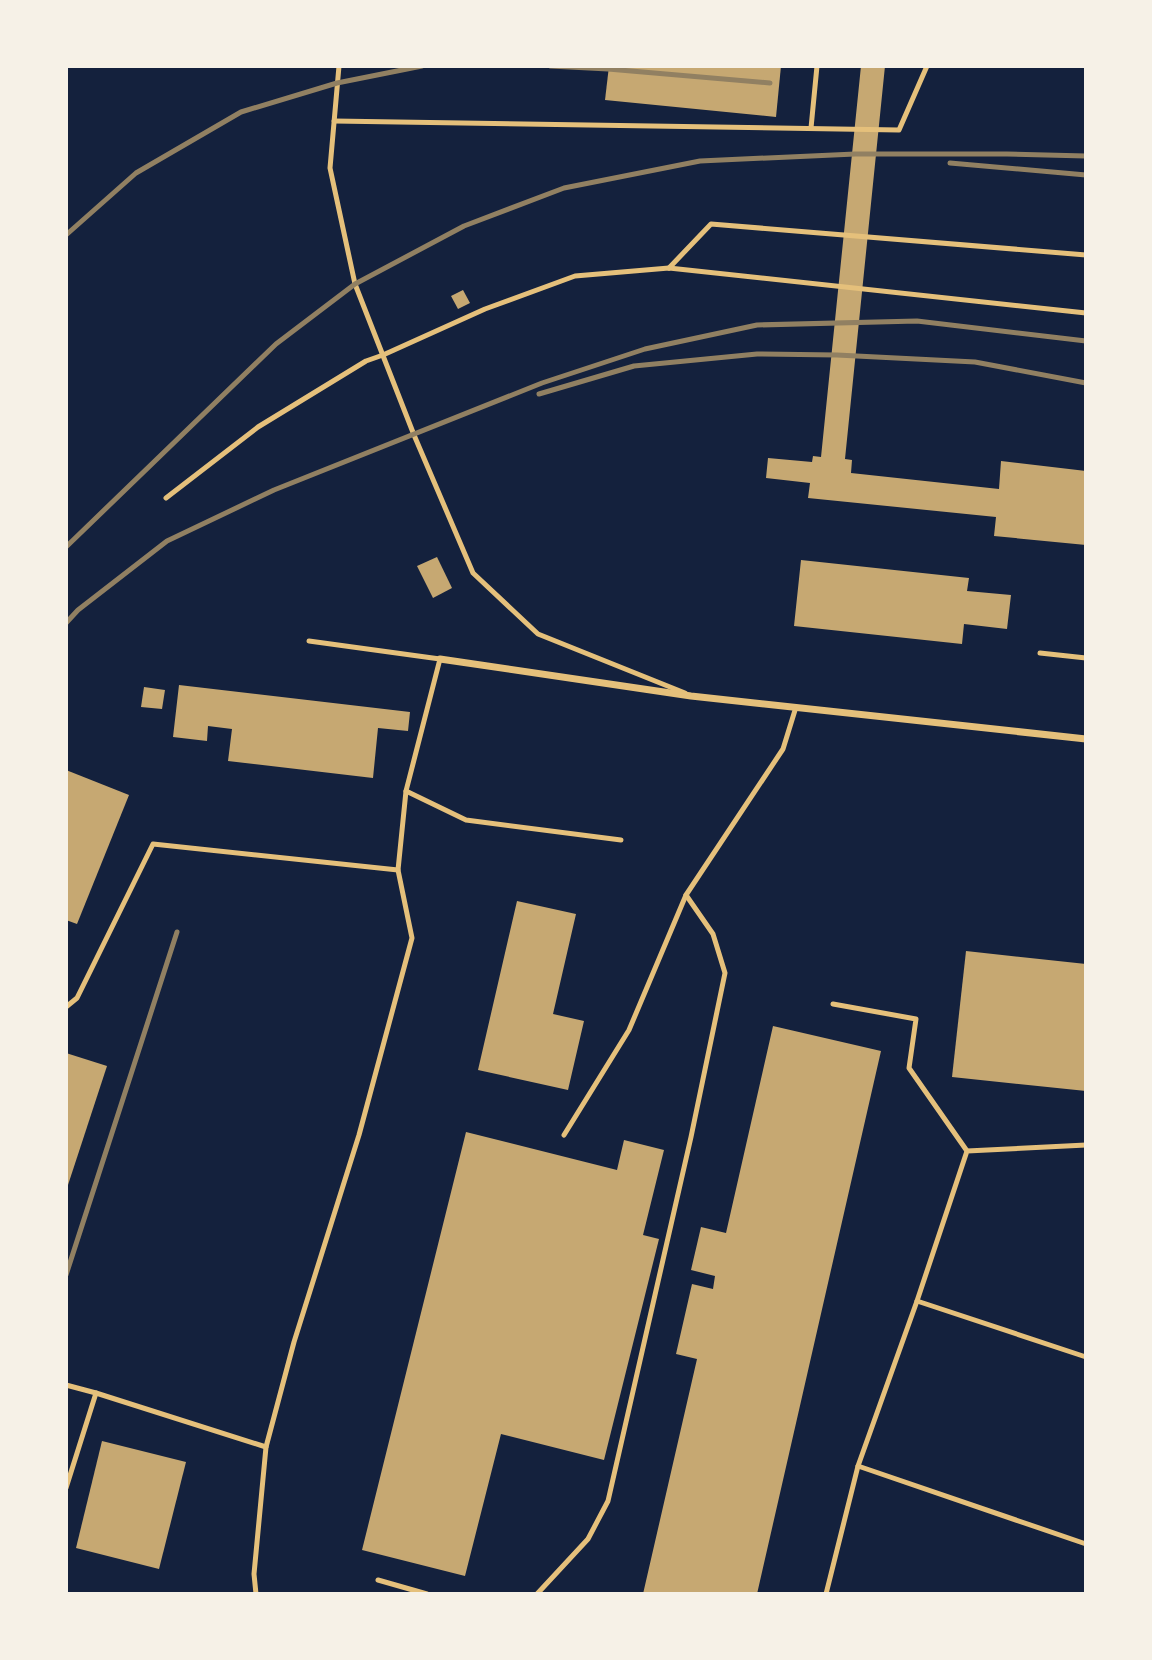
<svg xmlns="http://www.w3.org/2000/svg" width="1152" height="1660" viewBox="0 0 1152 1660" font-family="Arial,sans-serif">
<rect width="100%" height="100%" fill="#14213d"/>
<!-- building -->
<g fill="#c6a872">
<path d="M 609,66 L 781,66 L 776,117 L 605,100 Z"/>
<path d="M 861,66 L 885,66 L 845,459 L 852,460 L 851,473 L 999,489 L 1001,461 L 1086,471 L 1086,545 L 994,536 L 996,517 L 808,498 L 810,483 L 766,478 L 768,458 L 812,462 L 813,456 L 821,457 Z"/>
<path d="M 463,290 L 470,303 L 458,309 L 451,296 Z"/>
<path d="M 437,557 L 452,588 L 433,598 L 417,566 Z"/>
<path d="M 801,560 L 969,578 L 967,591 L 1011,595 L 1007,629 L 964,624 L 962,644 L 794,626 Z"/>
<path d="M 179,685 L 410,712 L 408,731 L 378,728 L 373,778 L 228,761 L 232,729 L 208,726 L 207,741 L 173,737 Z"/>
<path d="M 144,687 L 165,690 L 162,709 L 141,707 Z"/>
<path d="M 66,770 L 129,795 L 77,924 L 66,920 Z"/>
<path d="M 517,901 L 576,914 L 553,1014 L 584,1021 L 568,1090 L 478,1070 Z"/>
<path d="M 966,951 L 1086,964 L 1086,1091 L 952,1077 Z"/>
<path d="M 773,1026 L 881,1051 L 757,1594 L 643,1594 L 697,1359 L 676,1354 L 692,1284 L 713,1289 L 715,1276 L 691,1270 L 701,1227 L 726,1233 Z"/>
<path d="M 66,1053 L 107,1066 L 67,1188 L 66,1188 Z"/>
<path d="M 466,1132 L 617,1170 L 624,1140 L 664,1150 L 643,1235 L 659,1239 L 604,1460 L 501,1434 L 465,1576 L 362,1550 Z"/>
<path d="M 102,1441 L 186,1462 L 159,1569 L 76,1548 Z"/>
</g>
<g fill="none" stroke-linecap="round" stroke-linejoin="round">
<!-- service -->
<g stroke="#e5c07b" stroke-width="5">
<path d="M 339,66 L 330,168 L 355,284 L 414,435 L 473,573 L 538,634 L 685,693"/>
<path d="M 334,121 L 899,130 L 927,66"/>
<path d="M 811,128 L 817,66"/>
<path d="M 669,268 L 711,224 L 1086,255"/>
<path d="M 166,498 L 258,427 L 366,361 L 383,355 L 485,309 L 575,276 L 669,268 L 1086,313"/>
<path d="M 1040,653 L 1086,658"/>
<path d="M 406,791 L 466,820 L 621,840"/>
<path d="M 833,1004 L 916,1019 L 909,1068 L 967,1151"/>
<path d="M 66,1007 L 77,998 L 153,844 L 398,870"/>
<path d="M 564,1135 L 629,1030 L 686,895 L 783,749 L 796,707"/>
<path d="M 917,1301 L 1086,1357"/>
<path d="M 66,1385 L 96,1393"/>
<path d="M 858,1466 L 1086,1544"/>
<path d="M 66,1488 L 96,1393 L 266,1447"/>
<path d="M 378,1580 L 427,1594"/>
<path d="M 256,1594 L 254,1574 L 266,1447 L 294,1342 L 359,1135 L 412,938 L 398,870 L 406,791 L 440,659 L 309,641"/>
<path d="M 537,1594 L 588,1539 L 608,1501 L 691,1137 L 725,973 L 713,934 L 686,895"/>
<path d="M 826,1594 L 858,1466 L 917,1301 L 967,1151 L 1086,1145"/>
</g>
<!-- minor -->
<path stroke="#e5c07b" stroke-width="7" d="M 440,659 L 691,696 L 1086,739"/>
<!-- rail -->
<g stroke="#918062" stroke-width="5">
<path d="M 550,66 L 608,69 L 770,83"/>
<path d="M 950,163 L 1086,175"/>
<path d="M 66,235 L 136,173 L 241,112 L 337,83 L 422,66"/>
<path d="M 539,394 L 634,366 L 757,354 L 837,355 L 975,362 L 1086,383"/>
<path d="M 66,547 L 276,344 L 355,284 L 464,226 L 564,188 L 700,161 L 855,154 L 1007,154 L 1086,156"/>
<path d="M 66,623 L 78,610 L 167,541 L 274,490 L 542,383 L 645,349 L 757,325 L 917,321 L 1086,341"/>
<path d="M 66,1275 L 177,932"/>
</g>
</g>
<!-- border -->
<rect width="1152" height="1660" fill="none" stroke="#f6f1e7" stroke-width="136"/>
</svg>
